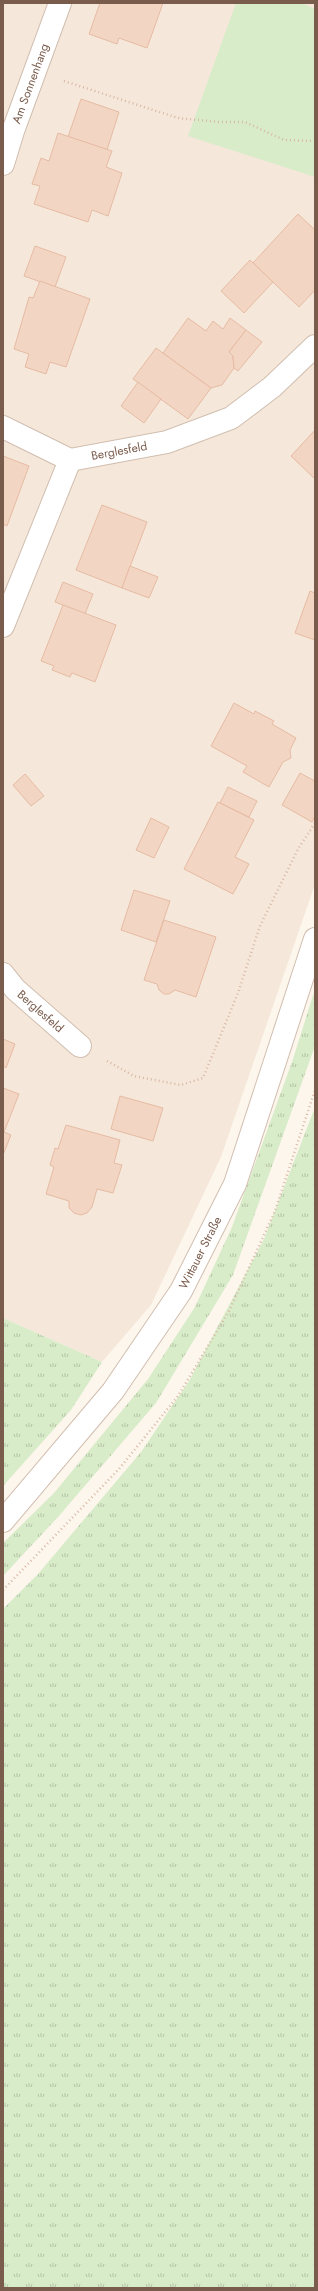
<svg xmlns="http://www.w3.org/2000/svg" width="318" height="2291" viewBox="0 0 318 2291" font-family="Jost,sans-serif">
<defs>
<pattern id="grass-tufts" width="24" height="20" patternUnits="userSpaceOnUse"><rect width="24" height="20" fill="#d8ecc9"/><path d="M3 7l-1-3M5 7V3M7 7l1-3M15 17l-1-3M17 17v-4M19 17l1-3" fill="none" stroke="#b4c2a5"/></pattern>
</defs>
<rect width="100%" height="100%" fill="#fdf6ec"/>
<!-- residential -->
<path fill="#f5e8da" d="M 3,3 L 315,3 L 315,884 L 221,1157 L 151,1305 L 102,1362 L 3,1318 Z"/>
<!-- grass -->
<g fill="url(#grass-tufts)">
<path d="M 315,989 L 315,1046 L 233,1275 L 156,1403 L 58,1517 L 3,1576 L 3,1543 L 54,1493 L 148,1379 L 195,1307 L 232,1227 L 293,1059 Z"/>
<path d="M 315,1107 L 315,2288 L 3,2288 L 3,1609 L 38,1574 L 141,1452 L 189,1381 L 264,1239 Z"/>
<path d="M 3,1318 L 102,1362 L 71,1410 L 3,1486 Z"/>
</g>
<!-- green -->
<path fill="#d8ecc9" d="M 236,3 L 302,3 L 315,9 L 315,177 L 188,136 Z"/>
<!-- building -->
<g fill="#f3d5c3" stroke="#e6bba3">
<path d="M 100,3 L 163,3 L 147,48 L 119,38 L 117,44 L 89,34 Z"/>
<path d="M 81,99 L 119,112 L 107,150 L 68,137 Z"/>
<path d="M 58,133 L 112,151 L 106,167 L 122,173 L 108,216 L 92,210 L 88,222 L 34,204 L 40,186 L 32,184 L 41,158 L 49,161 Z"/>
<path d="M 298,214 L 315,230 L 315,290 L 299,307 L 253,263 Z"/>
<path d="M 35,246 L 66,257 L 55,287 L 24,276 Z"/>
<path d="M 250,260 L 273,282 L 244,313 L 221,291 Z"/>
<path d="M 40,281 L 90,299 L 66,367 L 50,362 L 46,374 L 25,367 L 29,354 L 14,349 L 29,297 L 33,298 Z"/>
<path d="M 188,318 L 206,331 L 213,321 L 223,329 L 230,318 L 246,330 L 229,352 L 233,356 L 234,368 L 222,385 L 211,388 L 163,353 Z"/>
<path d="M 246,330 L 262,342 L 238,371 L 234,368 L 233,356 L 229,352 Z"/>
<path d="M 156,348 L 211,388 L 188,419 L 133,379 Z"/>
<path d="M 138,382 L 161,399 L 144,423 L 121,406 Z"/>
<path d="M 315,430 L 315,479 L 291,456 Z"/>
<path d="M 3,456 L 29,466 L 7,526 L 3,524 Z"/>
<path d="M 102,505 L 147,522 L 122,588 L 76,570 Z"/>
<path d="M 130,566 L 158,577 L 149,598 L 122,588 Z"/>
<path d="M 63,582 L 93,594 L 85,614 L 55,602 Z"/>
<path d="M 310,591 L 315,593 L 315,640 L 295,633 Z"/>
<path d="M 63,605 L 116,625 L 95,682 L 72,673 L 70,677 L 52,670 L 54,666 L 41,661 Z"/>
<path d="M 234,703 L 254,714 L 255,711 L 274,721 L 272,724 L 296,738 L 290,750 L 291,758 L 283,762 L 269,787 L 243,772 L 247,766 L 211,746 Z"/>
<path d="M 300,773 L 315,781 L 315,816 L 312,822 L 282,805 Z"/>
<path d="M 25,774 L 44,796 L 31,806 L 13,785 Z"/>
<path d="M 228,787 L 257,801 L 249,817 L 220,803 Z"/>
<path d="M 218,802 L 254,820 L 235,857 L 249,864 L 233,894 L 184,869 Z"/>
<path d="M 151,818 L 169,827 L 154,858 L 136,850 Z"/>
<path d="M 134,890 L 170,901 L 156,942 L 121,930 Z"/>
<path d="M 164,920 L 216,937 L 196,997 L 175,990 L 169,994 L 164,994 L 159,990 L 157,984 L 144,980 Z"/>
<path d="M 3,1039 L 15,1044 L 6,1068 L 3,1066 Z"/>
<path d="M 3,1088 L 19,1094 L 4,1132 L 11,1135 L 3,1155 Z"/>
<path d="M 120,1096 L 163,1108 L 153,1141 L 111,1129 Z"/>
<path d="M 66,1125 L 120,1140 L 114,1163 L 122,1165 L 113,1193 L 97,1189 L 92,1207 L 87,1213 L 81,1215 L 74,1213 L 69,1208 L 69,1201 L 46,1194 L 54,1167 L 50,1165 L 55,1148 L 58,1149 Z"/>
</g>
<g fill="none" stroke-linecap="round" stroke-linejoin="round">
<defs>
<g id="minor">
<path id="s1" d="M 3,164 L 13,131 L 60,3"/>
<path d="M 3,427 L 70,460"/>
<path id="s2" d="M 70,460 L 167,442 L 231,418 L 272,387 L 315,346"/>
<path d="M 3,626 L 70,460"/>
<path id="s3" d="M 3,974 L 15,989 L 80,1046"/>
</g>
<g id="tertiary">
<path id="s4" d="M 3,1521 L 113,1391 L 181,1291 L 235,1184 L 315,939"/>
</g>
</defs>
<!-- minor casing -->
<use href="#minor" stroke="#d1beb0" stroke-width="24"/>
<!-- tertiary casing -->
<use href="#tertiary" stroke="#d1beb0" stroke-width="24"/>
<!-- path -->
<g stroke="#d9b8a5" stroke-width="2.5" stroke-dasharray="1 3" stroke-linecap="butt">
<path d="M 64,81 L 178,118 L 219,122 L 245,122 L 284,140 L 315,141"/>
<path d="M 107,1061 L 134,1076 L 181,1085 L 203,1078 L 238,993 L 260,926 L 298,849 L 315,823"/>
<path d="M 3,1590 L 119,1469 L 178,1396 L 229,1311 L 275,1211 L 315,1090"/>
</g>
<!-- minor -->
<use href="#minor" stroke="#fff" stroke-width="22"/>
<!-- tertiary -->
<use href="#tertiary" stroke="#fff" stroke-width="22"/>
</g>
<g text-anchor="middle" stroke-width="3" stroke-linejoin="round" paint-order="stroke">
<!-- street labels -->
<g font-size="12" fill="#7a5c4d" stroke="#fffaf3">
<text dy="4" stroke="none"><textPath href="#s1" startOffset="85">Am Sonnenhang</textPath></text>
<text dy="4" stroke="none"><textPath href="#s2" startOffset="50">Berglesfeld</textPath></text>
<text dy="4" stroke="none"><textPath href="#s3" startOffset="53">Berglesfeld</textPath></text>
<text dy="4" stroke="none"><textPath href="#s4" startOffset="334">Wittauer Straße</textPath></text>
</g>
</g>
<!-- border -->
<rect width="318" height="2291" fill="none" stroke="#7a5c4d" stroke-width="8"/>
</svg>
